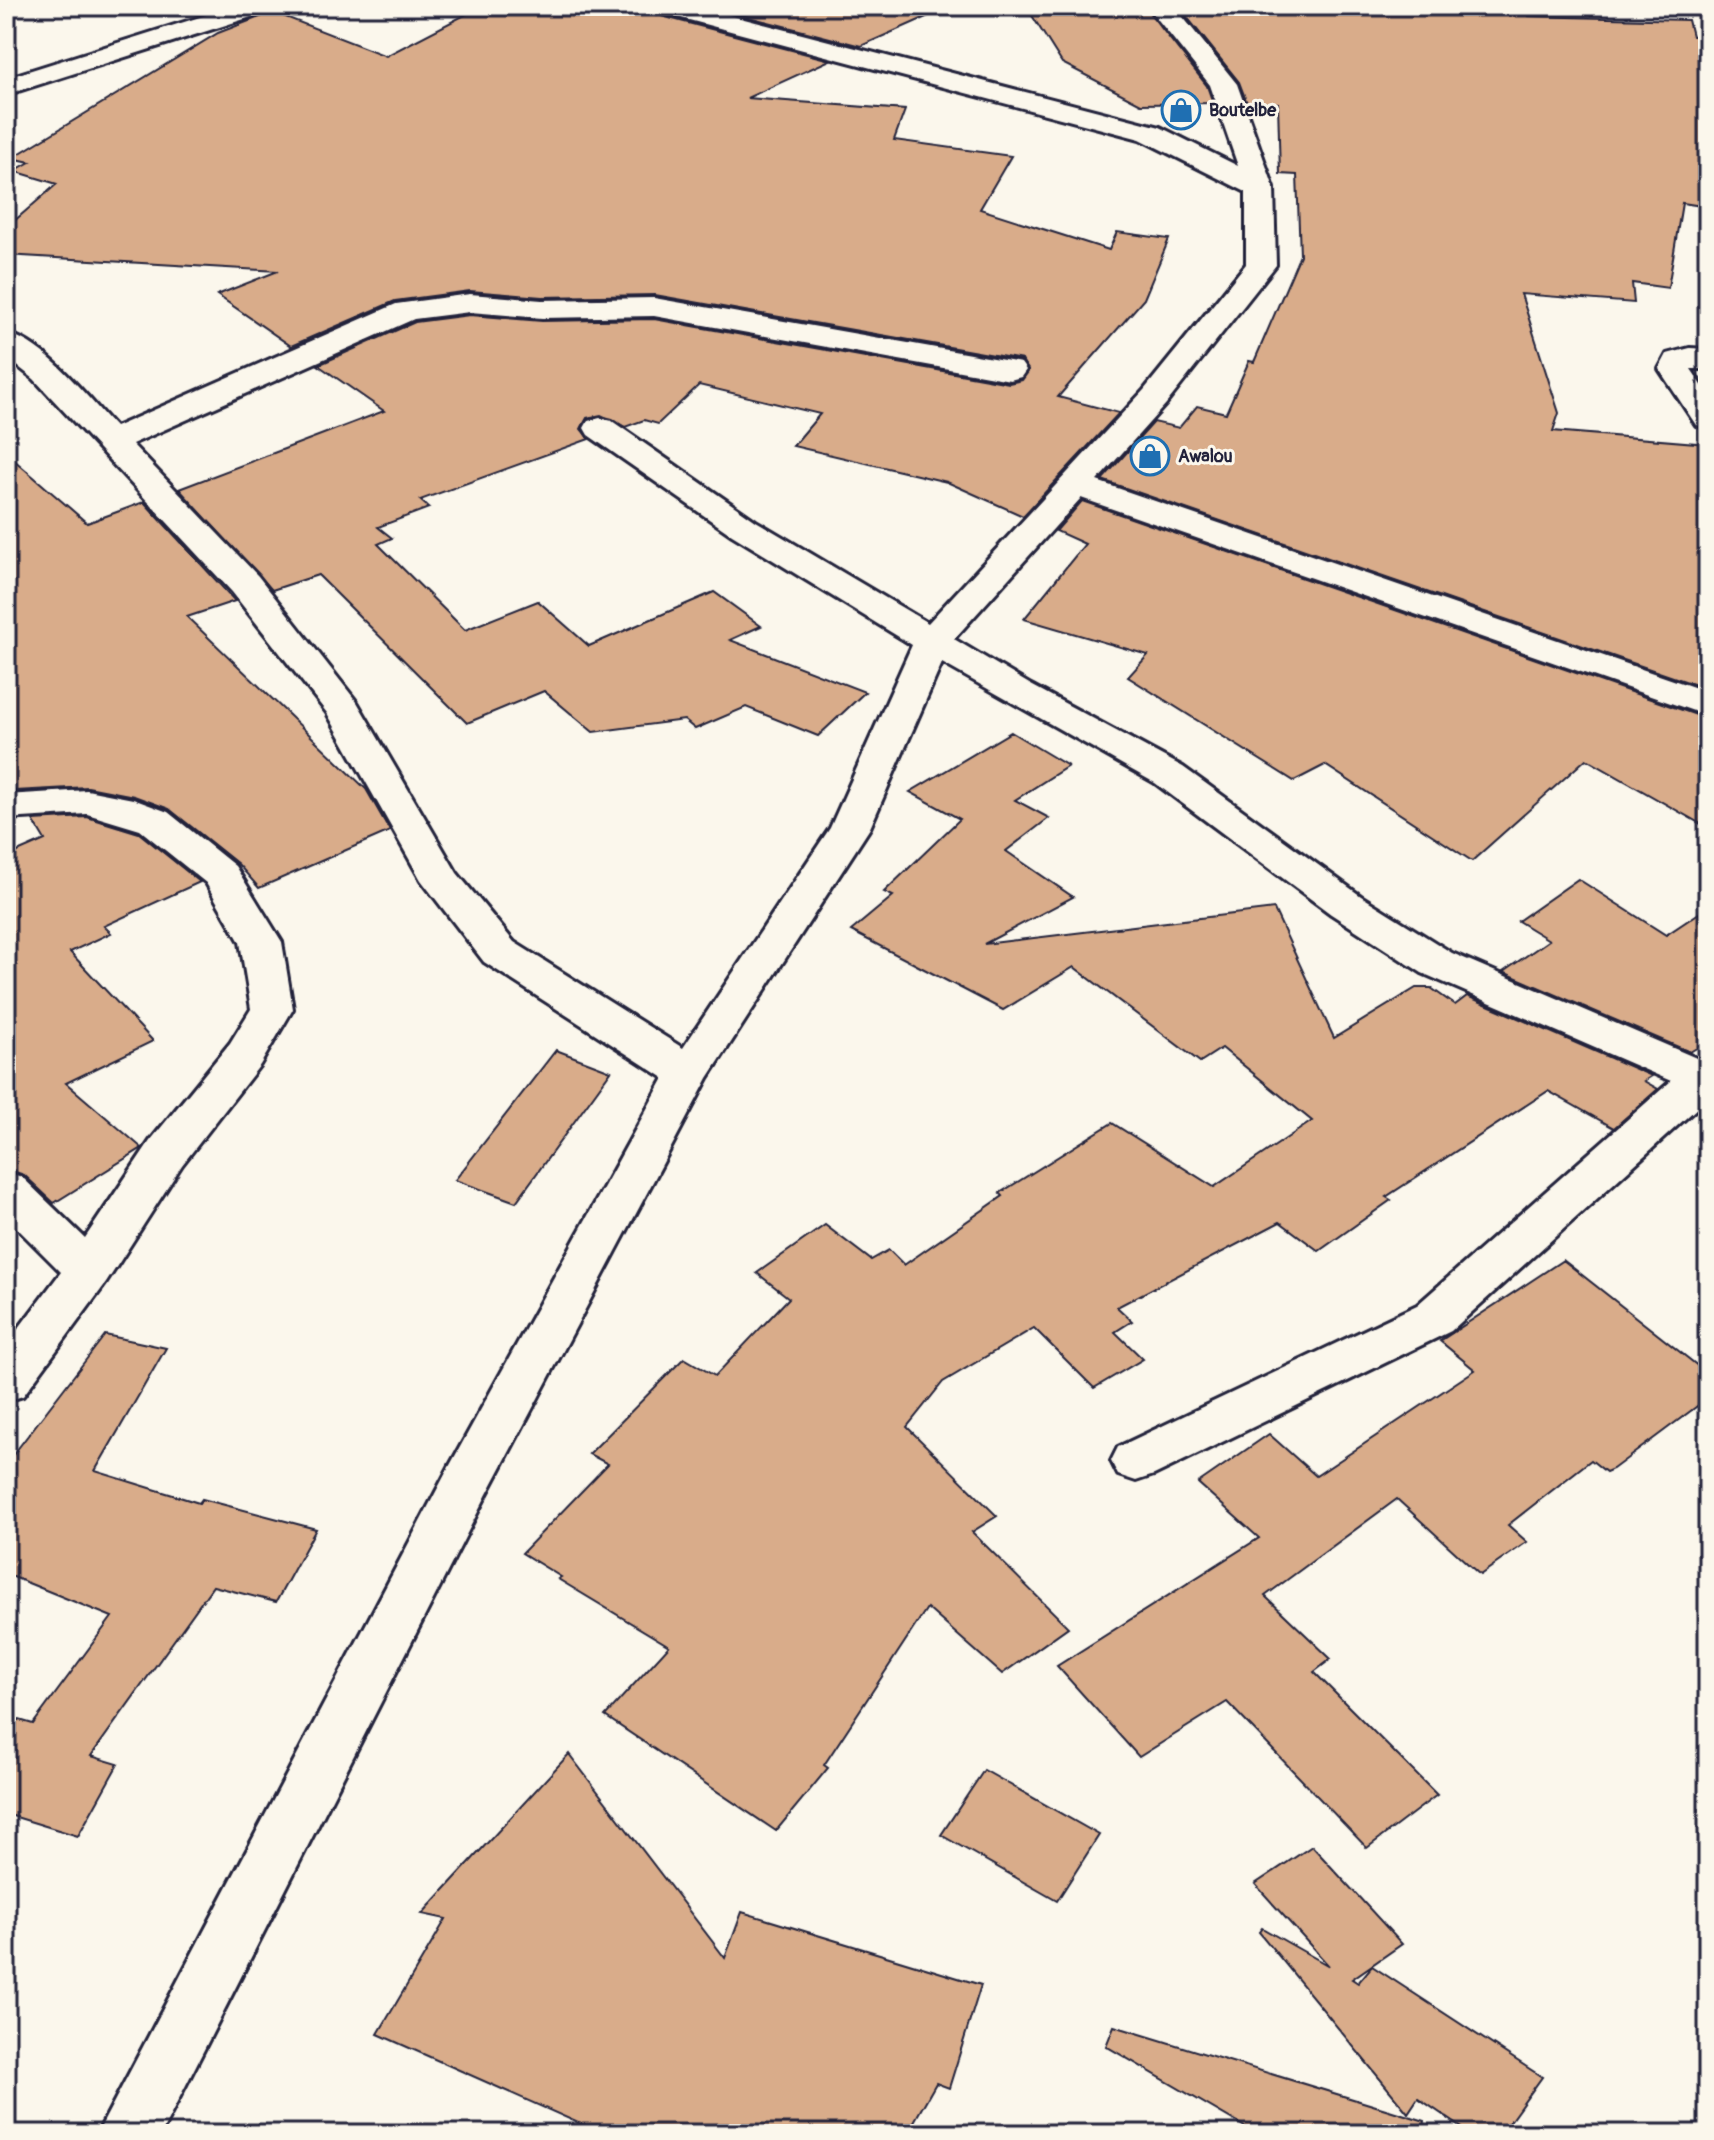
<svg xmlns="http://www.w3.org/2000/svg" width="1714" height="2140" viewBox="0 0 1714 2140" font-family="Pangolin,sans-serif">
<rect width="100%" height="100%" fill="#fbf7ec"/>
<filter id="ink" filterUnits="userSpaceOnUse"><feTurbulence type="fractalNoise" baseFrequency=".0125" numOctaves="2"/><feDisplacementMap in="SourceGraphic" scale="16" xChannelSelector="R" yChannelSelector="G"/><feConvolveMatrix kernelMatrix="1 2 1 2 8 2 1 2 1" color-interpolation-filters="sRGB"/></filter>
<g filter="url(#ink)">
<!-- building -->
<g fill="#d9ac8a" stroke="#22223b" stroke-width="2">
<path d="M 482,6 L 648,6 L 654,14 L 830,60 L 747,98 L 905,110 L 894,140 L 1011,156 L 980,209 L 1109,250 L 1117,232 L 1169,239 L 1144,299 L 1058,397 L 1119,413 L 1023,516 L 947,482 L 793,446 L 820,414 L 699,385 L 658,424 L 644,420 L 625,427 L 601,415 L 587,418 L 581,429 L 589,439 L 420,500 L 429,508 L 378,527 L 392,538 L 378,544 L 465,630 L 538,601 L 589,646 L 714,592 L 761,626 L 730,640 L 865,692 L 818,736 L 746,707 L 695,729 L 684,720 L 593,732 L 544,691 L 467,723 L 318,575 L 272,590 L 179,489 L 384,411 L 318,365 L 415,322 L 470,315 L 542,321 L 654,319 L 1009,383 L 1022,380 L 1028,372 L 1022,360 L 655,295 L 542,297 L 470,291 L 395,301 L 291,346 L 217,295 L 278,271 L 6,255 L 6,228 L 57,184 L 14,171 L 30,162 L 12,158 L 218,33 L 273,12 L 386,56 Z"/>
<path d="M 706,6 L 951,6 L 861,46 Z"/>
<path d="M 1026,6 L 1144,6 L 1207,86 L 1213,103 L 1141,104 L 1062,63 Z"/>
<path d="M 1178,6 L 1527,6 L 1529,16 L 1688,20 L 1692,36 L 1708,36 L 1708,181 L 1703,181 L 1702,206 L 1682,203 L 1668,288 L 1632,283 L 1634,303 L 1521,294 L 1559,413 L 1553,431 L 1708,444 L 1708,689 L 1102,480 L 1154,422 L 1179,428 L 1197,406 L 1226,413 L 1249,361 L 1254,362 L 1300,255 L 1297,175 L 1280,174 L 1278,103 L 1247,103 L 1239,82 Z"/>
<path d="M 6,453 L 87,523 L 144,502 L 235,601 L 187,617 L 366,789 L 390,831 L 259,888 L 238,864 L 169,809 L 134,796 L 88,787 L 15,791 L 6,778 Z"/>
<path d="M 1082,501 L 1708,719 L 1708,828 L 1586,759 L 1472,861 L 1325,765 L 1294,781 L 1128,677 L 1148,655 L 1024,619 L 1085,544 L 1056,531 Z"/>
<path d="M 1011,732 L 1068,766 L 1015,800 L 1049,818 L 1006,851 L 1073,897 L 984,944 L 1274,909 L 1334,1038 L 1416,988 L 1431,988 L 1455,1005 L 1467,996 L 1652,1076 L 1644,1081 L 1658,1089 L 1614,1128 L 1548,1091 L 1386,1197 L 1391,1200 L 1319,1251 L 1280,1222 L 1117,1307 L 1132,1321 L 1115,1332 L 1143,1359 L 1094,1388 L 1034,1328 L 943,1382 L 907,1427 L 997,1516 L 972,1532 L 1068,1627 L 1002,1674 L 927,1608 L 824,1765 L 828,1768 L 776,1831 L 605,1716 L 669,1646 L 558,1579 L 561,1577 L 522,1553 L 608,1464 L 589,1454 L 684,1358 L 715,1376 L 789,1298 L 757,1273 L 825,1225 L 871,1260 L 889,1250 L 904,1265 L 1003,1196 L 1000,1193 L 1112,1123 L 1214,1187 L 1312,1121 L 1222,1048 L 1200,1062 L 1074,967 L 1003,1010 L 851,931 L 893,896 L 884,892 L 960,819 L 910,792 Z"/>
<path d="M 87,817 L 139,833 L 200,882 L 104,926 L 111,933 L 70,952 L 153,1041 L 66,1083 L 142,1148 L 54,1203 L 24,1175 L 6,1169 L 6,857 L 45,840 L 33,820 Z"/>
<path d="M 1578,879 L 1666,935 L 1708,907 L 1708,1041 L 1690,1052 L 1503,972 L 1549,940 L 1518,921 Z"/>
<path d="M 556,1050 L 611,1071 L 516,1202 L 455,1180 Z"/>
<path d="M 1563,1260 L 1708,1374 L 1708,1398 L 1613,1469 L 1606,1472 L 1591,1460 L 1508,1525 L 1527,1542 L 1480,1575 L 1397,1499 L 1265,1596 L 1331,1659 L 1314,1672 L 1437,1795 L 1367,1848 L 1227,1702 L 1139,1757 L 1057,1666 L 1259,1538 L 1198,1483 L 1269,1434 L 1316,1476 L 1475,1370 L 1440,1341 Z"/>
<path d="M 105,1335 L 166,1348 L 95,1471 L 199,1503 L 202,1499 L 316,1529 L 276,1602 L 213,1586 L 91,1756 L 118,1764 L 78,1836 L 6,1814 L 6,1716 L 33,1724 L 112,1617 L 6,1574 L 6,1464 Z"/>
<path d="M 569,1754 L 725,1958 L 742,1912 L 981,1985 L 949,2088 L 936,2083 L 907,2134 L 603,2134 L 378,2034 L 446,1919 L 422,1914 Z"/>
<path d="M 984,1770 L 1099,1835 L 1057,1901 L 941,1835 Z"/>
<path d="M 1312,1846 L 1402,1944 L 1352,1979 L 1358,1983 L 1372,1966 L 1542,2077 L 1501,2134 L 1471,2134 L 1418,2098 L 1408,2113 L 1259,1932 L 1262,1928 L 1329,1966 L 1255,1884 Z"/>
<path d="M 1114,2026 L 1425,2121 L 1423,2134 L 1257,2134 L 1106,2046 Z"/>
</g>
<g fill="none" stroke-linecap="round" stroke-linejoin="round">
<defs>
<g id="minor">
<path d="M 235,6 L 274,6 L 270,11 L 6,95 L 6,78 Z"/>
<path d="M 651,6 L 694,6 L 1160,127 L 1238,166 L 1210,85 L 1147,6 L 1174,6 L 1237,84 L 1274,188 L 1276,265 L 1166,404 L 1097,481 L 1708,692 L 1708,716 L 1081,498 L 954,639 L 1031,685 L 1183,767 L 1361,896 L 1452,953 L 1701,1060 L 1708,1058 L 1708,1098 L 1451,1331 L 1154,1475 L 1136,1481 L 1118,1475 L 1111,1461 L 1118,1447 L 1417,1305 L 1671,1081 L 1422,973 L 1331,914 L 1155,783 L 942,663 L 870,828 L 708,1078 L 487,1494 L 161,2134 L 97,2134 L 449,1467 L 664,1078 L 484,962 L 421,880 L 327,713 L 232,592 L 34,379 L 6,357 L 6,333 C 45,342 88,398 115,427 L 396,304 L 470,294 L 542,300 L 654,298 L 1021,363 L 1026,370 L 1021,377 L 1010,380 L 654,316 L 542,318 L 470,312 L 414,319 L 132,444 L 258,576 L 357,702 L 457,873 L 514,942 L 683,1048 L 830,828 L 912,645 L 732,535 L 588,435 L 584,428 L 588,421 L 600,418 L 612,421 L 756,521 L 928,623 L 1144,390 L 1246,264 L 1246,192 L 1140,139 L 655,11 Z"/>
<path d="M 1690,348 L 1708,349 L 1708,369 L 1691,369 L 1708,394 L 1708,428 L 1696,425 L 1659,369 L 1667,354 Z"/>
<path d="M 87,790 L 133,799 L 168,812 L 235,866 L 282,942 L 293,1009 L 260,1065 L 182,1165 L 106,1283 L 23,1396 L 6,1401 L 6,1345 L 61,1272 L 6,1217 L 6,1172 L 22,1177 L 85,1238 L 150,1141 L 230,1043 L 251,1009 L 240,942 L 206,883 L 140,830 L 87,814 L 6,819 L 6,795 Z"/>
</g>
</defs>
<!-- minor casing -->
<use href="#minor" stroke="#22223b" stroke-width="6"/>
<!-- minor -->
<use href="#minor" fill="#fbf7ec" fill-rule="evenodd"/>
</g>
</g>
<!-- icons -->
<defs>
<symbol id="shop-ring" viewBox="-11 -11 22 22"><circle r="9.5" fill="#fbf7ec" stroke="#1f6fb2" stroke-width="1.5"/><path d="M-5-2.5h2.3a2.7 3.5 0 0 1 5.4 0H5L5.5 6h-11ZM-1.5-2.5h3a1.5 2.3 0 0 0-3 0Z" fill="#1f6fb2"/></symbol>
</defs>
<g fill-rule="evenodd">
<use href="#shop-ring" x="1159" y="88" width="44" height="44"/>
<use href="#shop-ring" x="1128" y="434" width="44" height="44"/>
</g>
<g text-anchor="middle" stroke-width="6" stroke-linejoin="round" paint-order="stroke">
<!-- far-poi labels -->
<g font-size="18" font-weight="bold" fill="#22223b" stroke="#fbf7ec" text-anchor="start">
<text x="1209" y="116">Boutelbe</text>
<text x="1178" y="462">Awalou</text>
</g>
</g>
<!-- margin -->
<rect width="1714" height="2140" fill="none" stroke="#fbf7ec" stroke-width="32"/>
<rect x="16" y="16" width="1682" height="2108" fill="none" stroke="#22223b" stroke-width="3" filter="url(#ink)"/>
</svg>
